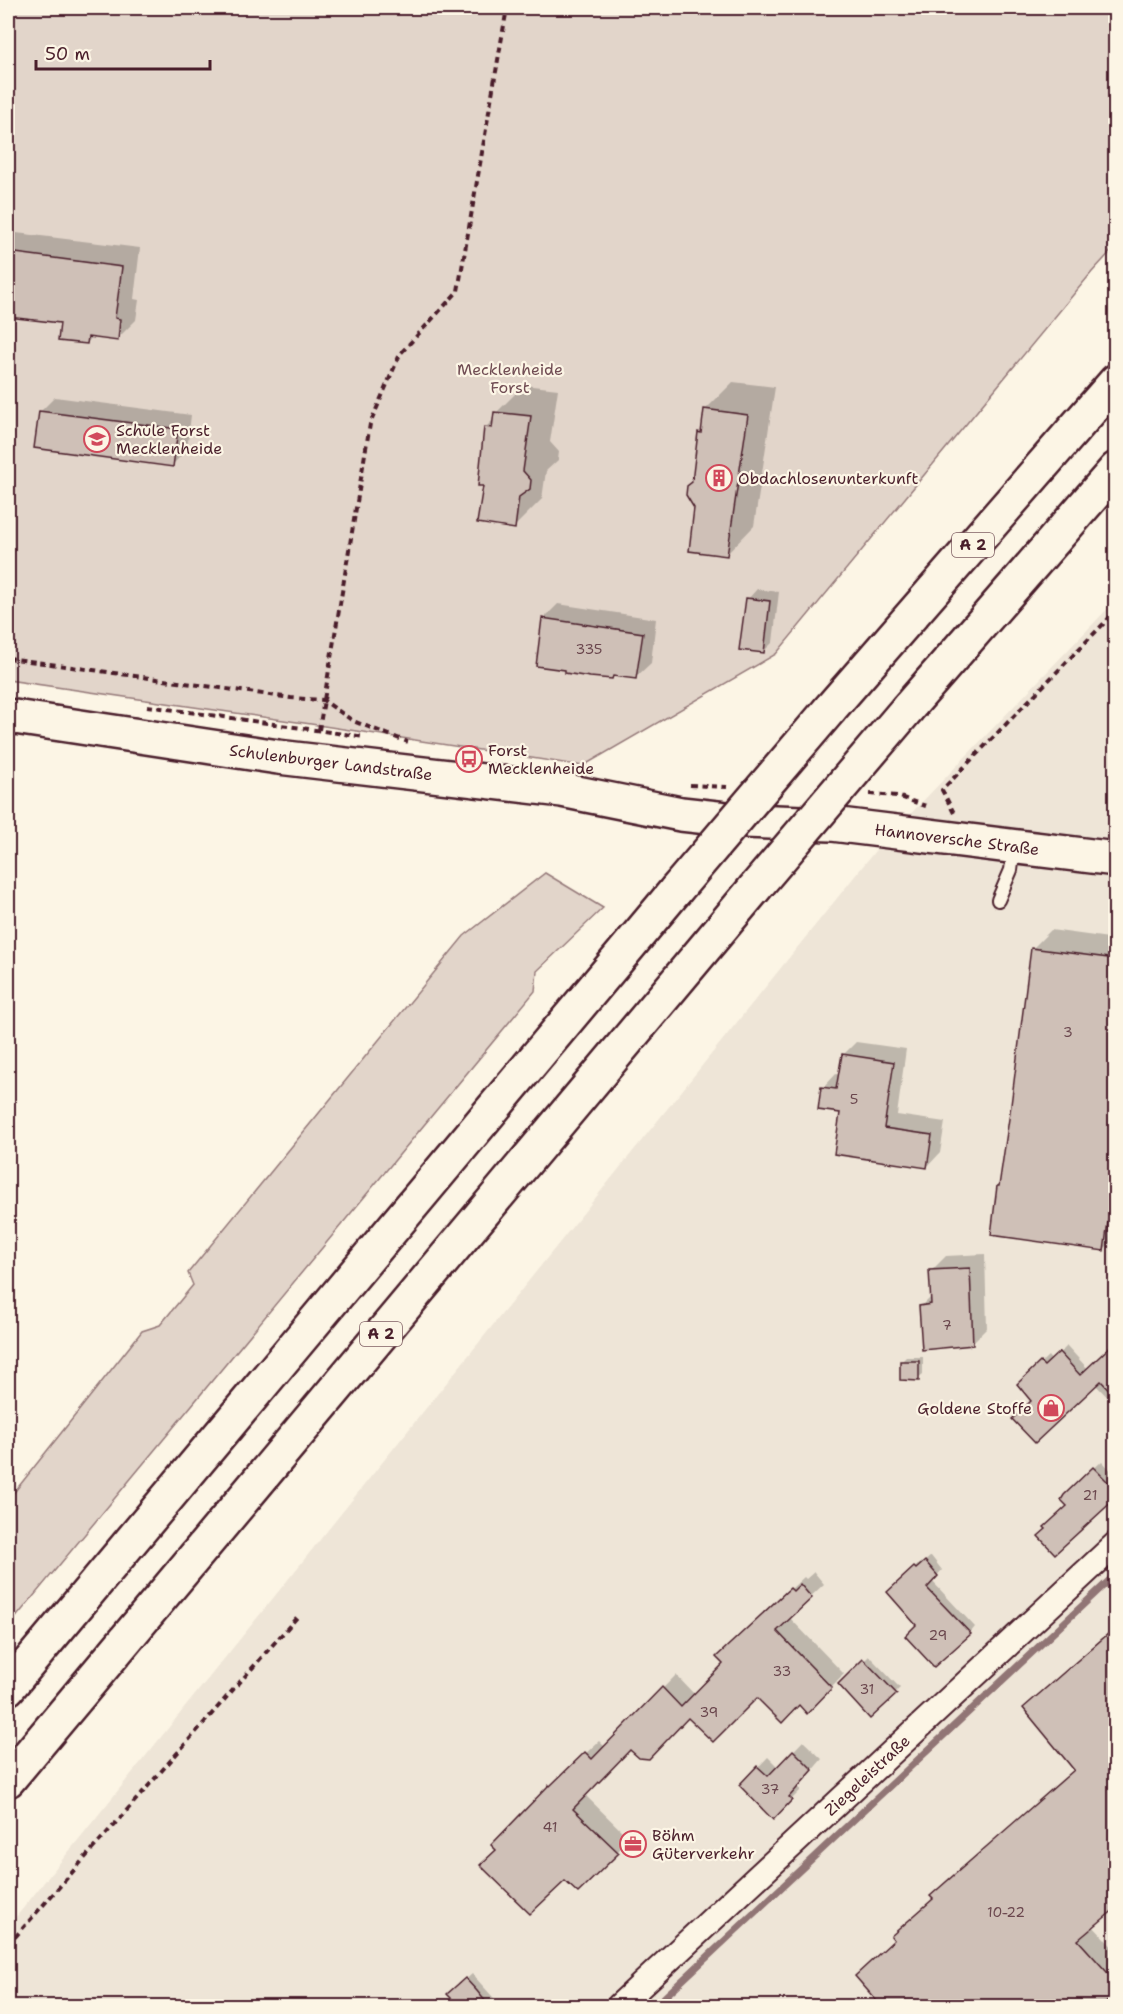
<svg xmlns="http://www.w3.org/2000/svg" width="1123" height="2014" viewBox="0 0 1123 2014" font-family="'Shantell Sans',sans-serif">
<rect width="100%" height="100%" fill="#fcf5e5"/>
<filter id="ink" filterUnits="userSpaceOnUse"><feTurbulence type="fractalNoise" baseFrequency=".0167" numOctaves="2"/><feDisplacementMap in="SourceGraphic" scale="12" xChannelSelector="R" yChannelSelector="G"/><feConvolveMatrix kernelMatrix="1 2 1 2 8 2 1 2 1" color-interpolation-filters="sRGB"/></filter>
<g filter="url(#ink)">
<!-- built -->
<path fill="#eee5d7" d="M 1115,601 L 1115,2006 L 8,2006 L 8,1927 L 875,851 Z"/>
<!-- green -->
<g fill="#e2d5ca" stroke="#967a7a" stroke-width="1.5">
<path d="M 8,8 L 1115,8 L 1115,247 L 1092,272 L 776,654 L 583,766 L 311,724 L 8,680 Z"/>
<path d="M 545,873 L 603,908 L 537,971 L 535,991 L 8,1627 L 8,1500 L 142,1331 L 160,1325 L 193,1285 L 188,1273 L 464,936 Z"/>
</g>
<!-- shadow -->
<g fill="#0003">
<path d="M 8,232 L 140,248 L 134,299 L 139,300 L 136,320 L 117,339 L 93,336 L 87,343 L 61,322 L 8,315 Z"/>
<path d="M 733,382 L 775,387 L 754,526 L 727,554 L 696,508 L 693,482 L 700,433 L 703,430 L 705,410 Z"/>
<path d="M 524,385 L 558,389 L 550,442 L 559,452 L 558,460 L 546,471 L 542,499 L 514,527 L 484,485 L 485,428 L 495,418 L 496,413 Z"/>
<path d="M 55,397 L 191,415 L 187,450 L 172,465 L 40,412 Z"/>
<path d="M 757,589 L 779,592 L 773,642 L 763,652 L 748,599 Z"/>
<path d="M 558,604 L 656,619 L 651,663 L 636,677 L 615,675 L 612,677 L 567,668 L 543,619 Z"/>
<path d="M 1051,930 L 1116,939 L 1116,1237 L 1103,1250 L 998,1186 L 1001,1184 L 1032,949 Z"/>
<path d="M 856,1042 L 906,1049 L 897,1115 L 945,1122 L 940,1153 L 927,1167 L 841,1111 L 823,1088 L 836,1074 L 840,1075 L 843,1055 Z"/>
<path d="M 985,1254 L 987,1328 L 972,1343 L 921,1307 L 932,1296 L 931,1271 L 946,1256 Z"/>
<path d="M 1116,1343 L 1116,1406 L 1095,1384 L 1033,1401 L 1019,1384 L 1048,1356 L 1052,1361 L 1067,1346 L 1088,1369 Z"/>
<path d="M 906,1357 L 923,1357 L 923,1375 L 918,1379 L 901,1362 Z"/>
<path d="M 1102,1461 L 1116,1476 L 1116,1496 L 1069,1506 L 1065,1496 Z"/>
<path d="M 931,1556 L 942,1570 L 932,1581 L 975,1627 L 970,1633 L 918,1625 L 889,1592 L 921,1562 L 922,1564 Z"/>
<path d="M 814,1572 L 824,1584 L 789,1617 L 844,1674 L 807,1711 L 799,1703 L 757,1696 L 688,1716 L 630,1749 L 585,1795 L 630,1839 L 578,1891 L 565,1878 L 498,1850 L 493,1845 L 563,1773 L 564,1774 L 599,1741 L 605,1747 L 676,1675 L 695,1695 L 726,1664 L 731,1644 L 804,1577 L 806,1579 Z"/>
<path d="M 1116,1627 L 1116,1906 L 1093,1926 L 1116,1951 L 1116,1992 L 896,1939 L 934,1898 L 932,1896 L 946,1881 L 1076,1769 L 1040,1694 Z"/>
<path d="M 869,1656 L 900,1688 L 870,1717 L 841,1684 Z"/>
<path d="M 803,1741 L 822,1759 L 798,1787 L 801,1790 L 773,1818 L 741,1785 L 768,1757 L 778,1767 Z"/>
<path d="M 472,1974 L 501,2006 L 460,2006 L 449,1995 Z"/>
</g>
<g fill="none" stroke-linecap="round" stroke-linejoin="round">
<!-- stream -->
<path stroke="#917474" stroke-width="7" d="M 655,2006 L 1116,1574"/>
</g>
<!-- building -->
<g fill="#cfc0b7" stroke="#4a1f2b" stroke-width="1.5">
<path d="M 8,252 L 122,267 L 115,318 L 120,319 L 118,341 L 88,337 L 87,344 L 58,341 L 60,323 L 8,317 Z"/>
<path d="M 704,409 L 748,415 L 727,556 L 689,551 L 694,508 L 686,495 L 687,486 L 692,482 L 698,432 L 701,433 Z"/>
<path d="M 39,411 L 178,429 L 173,467 L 34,448 Z"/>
<path d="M 494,412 L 531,416 L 523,471 L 531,480 L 530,489 L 519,497 L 515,529 L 477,523 L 483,486 L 478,486 L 484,427 L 492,428 Z"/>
<path d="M 746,598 L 770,601 L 764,653 L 739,650 Z"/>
<path d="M 542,618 L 643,633 L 636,679 L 613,676 L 612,679 L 590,677 L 565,673 L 565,670 L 536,666 Z"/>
<path d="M 1031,948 L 1116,959 L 1116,1186 L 1113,1186 L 1104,1251 L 991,1235 L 997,1186 L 999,1186 L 1011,1105 Z"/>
<path d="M 842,1054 L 894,1062 L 884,1128 L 932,1135 L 927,1168 L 834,1154 L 840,1113 L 818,1110 L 821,1087 L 836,1089 Z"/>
<path d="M 970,1268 L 973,1345 L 922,1350 L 919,1306 L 931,1304 L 929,1270 Z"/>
<path d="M 1116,1341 L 1116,1397 L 1101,1381 L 1035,1443 L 1012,1419 L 1031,1401 L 1017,1384 L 1040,1362 L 1044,1366 L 1059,1352 L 1080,1375 Z"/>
<path d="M 900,1361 L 919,1361 L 919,1381 L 900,1380 Z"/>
<path d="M 1093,1467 L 1116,1490 L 1116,1498 L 1055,1554 L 1038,1536 L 1046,1529 L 1044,1527 L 1067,1506 L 1061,1500 L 1064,1495 Z"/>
<path d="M 925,1561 L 938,1576 L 927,1588 L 971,1634 L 934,1667 L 905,1636 L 916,1625 L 887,1592 L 914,1567 L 916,1569 Z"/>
<path d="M 800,1584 L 812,1598 L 777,1631 L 832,1688 L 807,1714 L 799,1705 L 782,1723 L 757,1698 L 713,1742 L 688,1718 L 649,1759 L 639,1758 L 630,1750 L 573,1809 L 619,1853 L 578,1893 L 565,1881 L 530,1914 L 480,1865 L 496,1850 L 491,1845 L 549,1785 L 550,1786 L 585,1752 L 592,1759 L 662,1687 L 681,1707 L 723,1664 L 716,1657 L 790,1588 L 793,1591 Z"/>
<path d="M 1116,1627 L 1116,1908 L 1078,1940 L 1116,1982 L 1116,1994 L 1101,2007 L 882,2007 L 855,1976 L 894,1940 L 891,1936 L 933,1899 L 930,1896 L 1074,1770 L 1023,1708 Z"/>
<path d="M 863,1659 L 897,1694 L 870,1719 L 838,1684 Z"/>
<path d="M 793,1750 L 813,1770 L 789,1797 L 792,1800 L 773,1820 L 739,1785 L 757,1766 L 768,1776 Z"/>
<path d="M 465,1978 L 477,1991 L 490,2007 L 460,2007 L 447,1994 Z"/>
</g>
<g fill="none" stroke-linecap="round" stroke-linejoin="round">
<defs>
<path id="service" d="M 998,900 L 1011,870 L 1014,846"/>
<path id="minor" d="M 619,2006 L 1116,1544"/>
<path id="secondary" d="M 8,716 L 278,757 L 562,790 L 681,814 L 744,821 L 832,824 L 1116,859"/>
<g id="motorway">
<path d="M 908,708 L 1116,469"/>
<path d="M 830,709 L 1116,381"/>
<path d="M 8,1688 L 676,890"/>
<path d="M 8,1780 L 754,889"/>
</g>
</defs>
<!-- service casing -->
<use href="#service" stroke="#4a1f2b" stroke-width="16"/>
<!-- minor casing -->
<use href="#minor" stroke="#4a1f2b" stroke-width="28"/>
<!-- secondary casing -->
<use href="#secondary" stroke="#4a1f2b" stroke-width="38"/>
<!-- motorway casing -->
<use href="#motorway" stroke="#4a1f2b" stroke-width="38"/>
<!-- path -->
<g stroke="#4a1f2b" stroke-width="4" stroke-dasharray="6 4.5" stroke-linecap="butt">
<path d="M 8,658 L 291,698 L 323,700 L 353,721 L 408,742"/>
<path d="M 147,706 L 365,737"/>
<path d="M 319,730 L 370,424 L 400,354 L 458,291 L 507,8"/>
<path d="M 690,785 L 727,787"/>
<path d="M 870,794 L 897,796 L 926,806"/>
<path d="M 954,813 L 942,790 L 1116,611"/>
<path d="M 8,1945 L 299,1615"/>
</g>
<!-- service -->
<use href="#service" stroke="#fcf5e5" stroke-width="12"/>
<!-- minor -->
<use href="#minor" stroke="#fcf5e5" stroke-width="24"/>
<!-- secondary -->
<use href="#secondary" stroke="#fcf5e5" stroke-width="33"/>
<!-- motorway -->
<use href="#motorway" stroke="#fcf5e5" stroke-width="33"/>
<defs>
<g id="motorway-bridge">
<path d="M 754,889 L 908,708"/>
<path d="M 676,890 L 830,709"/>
</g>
</defs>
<!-- motorway-bridge casing -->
<use href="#motorway-bridge" stroke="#4a1f2b" stroke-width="38" stroke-linecap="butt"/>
<!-- motorway-bridge -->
<use href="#motorway-bridge" stroke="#fcf5e5" stroke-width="33"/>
</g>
</g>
<!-- icons -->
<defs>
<symbol id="school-ring" viewBox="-11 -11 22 22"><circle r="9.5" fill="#fcf5e5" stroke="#d1495b" stroke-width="1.5"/><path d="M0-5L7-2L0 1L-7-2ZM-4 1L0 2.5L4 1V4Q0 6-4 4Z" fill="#d1495b"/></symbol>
<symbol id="building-ring" viewBox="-11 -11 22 22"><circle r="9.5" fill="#fcf5e5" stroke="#d1495b" stroke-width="1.5"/><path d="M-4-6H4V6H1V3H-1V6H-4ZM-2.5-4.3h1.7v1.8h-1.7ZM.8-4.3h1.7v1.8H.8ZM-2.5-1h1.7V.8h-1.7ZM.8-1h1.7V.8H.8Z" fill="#d1495b"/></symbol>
<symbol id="bus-ring" viewBox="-11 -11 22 22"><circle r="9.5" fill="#fcf5e5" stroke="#d1495b" stroke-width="1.5"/><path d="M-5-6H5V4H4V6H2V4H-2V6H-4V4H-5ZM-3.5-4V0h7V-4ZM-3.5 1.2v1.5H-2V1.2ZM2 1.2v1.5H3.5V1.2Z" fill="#d1495b"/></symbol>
<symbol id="shop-ring" viewBox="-11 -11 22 22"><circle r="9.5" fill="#fcf5e5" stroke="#d1495b" stroke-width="1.5"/><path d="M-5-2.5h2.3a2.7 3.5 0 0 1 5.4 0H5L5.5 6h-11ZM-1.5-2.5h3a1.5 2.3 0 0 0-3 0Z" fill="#d1495b"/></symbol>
<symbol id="office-ring" viewBox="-11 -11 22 22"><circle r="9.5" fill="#fcf5e5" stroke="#d1495b" stroke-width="1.5"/><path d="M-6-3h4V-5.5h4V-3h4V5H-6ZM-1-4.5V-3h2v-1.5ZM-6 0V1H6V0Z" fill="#d1495b"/></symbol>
</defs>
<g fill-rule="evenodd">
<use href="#school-ring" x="82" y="424" width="30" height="30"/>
<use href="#building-ring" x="704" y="463" width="30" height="30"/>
<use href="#bus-ring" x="454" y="744" width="30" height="30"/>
<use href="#shop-ring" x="1036" y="1393" width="30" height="30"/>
<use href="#office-ring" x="618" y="1829" width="30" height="30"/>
</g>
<g text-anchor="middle" stroke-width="4.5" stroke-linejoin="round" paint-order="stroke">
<!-- number labels -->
<g font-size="14" fill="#6b474e">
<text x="589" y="654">335</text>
<text x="1068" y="1037">3</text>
<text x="854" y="1104">5</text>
<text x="947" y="1330">7</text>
<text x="1090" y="1500">21</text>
<text x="938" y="1640">29</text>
<text x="782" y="1676">33</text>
<text x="867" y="1694">31</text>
<text x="709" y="1717">39</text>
<text x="770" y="1794">37</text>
<text x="550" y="1832">41</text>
<text x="1006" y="1917">10-22</text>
</g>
<!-- shield labels -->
<g fill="#fcf5e5" stroke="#7f5f63" stroke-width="1.5">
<rect x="952" y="533" width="42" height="24" rx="4.5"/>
<rect x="360" y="1322" width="42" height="24" rx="4.5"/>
</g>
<g font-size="15" font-weight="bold" fill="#4a1f2b">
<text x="973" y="550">A 2</text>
<text x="381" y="1339">A 2</text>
</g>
<!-- park labels -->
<g font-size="16" fill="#704c53" stroke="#fcf5e5">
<text x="510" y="375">Mecklenheide<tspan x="510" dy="18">Forst</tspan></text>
</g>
<!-- poi labels -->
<g font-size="16" fill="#4a1f2b" stroke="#fcf5e5" text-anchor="start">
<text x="116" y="436">Schule Forst<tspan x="116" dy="18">Mecklenheide</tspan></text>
<text x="738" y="484">Obdachlosenunterkunft</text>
<text x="488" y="756">Forst<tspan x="488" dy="18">Mecklenheide</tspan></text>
<text x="1032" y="1414" text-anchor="end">Goldene Stoffe</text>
<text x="652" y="1841">Böhm<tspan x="652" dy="18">Güterverkehr</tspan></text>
</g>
<!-- street labels -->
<g font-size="16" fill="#4a1f2b" stroke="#fcf5e5">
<text transform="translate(331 762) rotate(7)" y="6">Schulenburger Landstraße</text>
<text transform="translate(957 839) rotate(7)" y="6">Hannoversche Straße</text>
<text transform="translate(867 1775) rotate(-43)" y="6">Ziegeleistraße</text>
</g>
</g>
<!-- margin -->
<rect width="1123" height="2014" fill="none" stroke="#fcf5e5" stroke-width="30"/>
<rect x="15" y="15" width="1093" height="1984" fill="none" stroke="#4a1f2b" stroke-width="2" filter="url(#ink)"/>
<!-- scale -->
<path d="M36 60v9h174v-9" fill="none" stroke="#4a1f2b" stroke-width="3"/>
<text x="45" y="60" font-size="18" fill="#4a1f2b" stroke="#fcf5e5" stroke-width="4.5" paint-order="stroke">50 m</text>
</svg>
